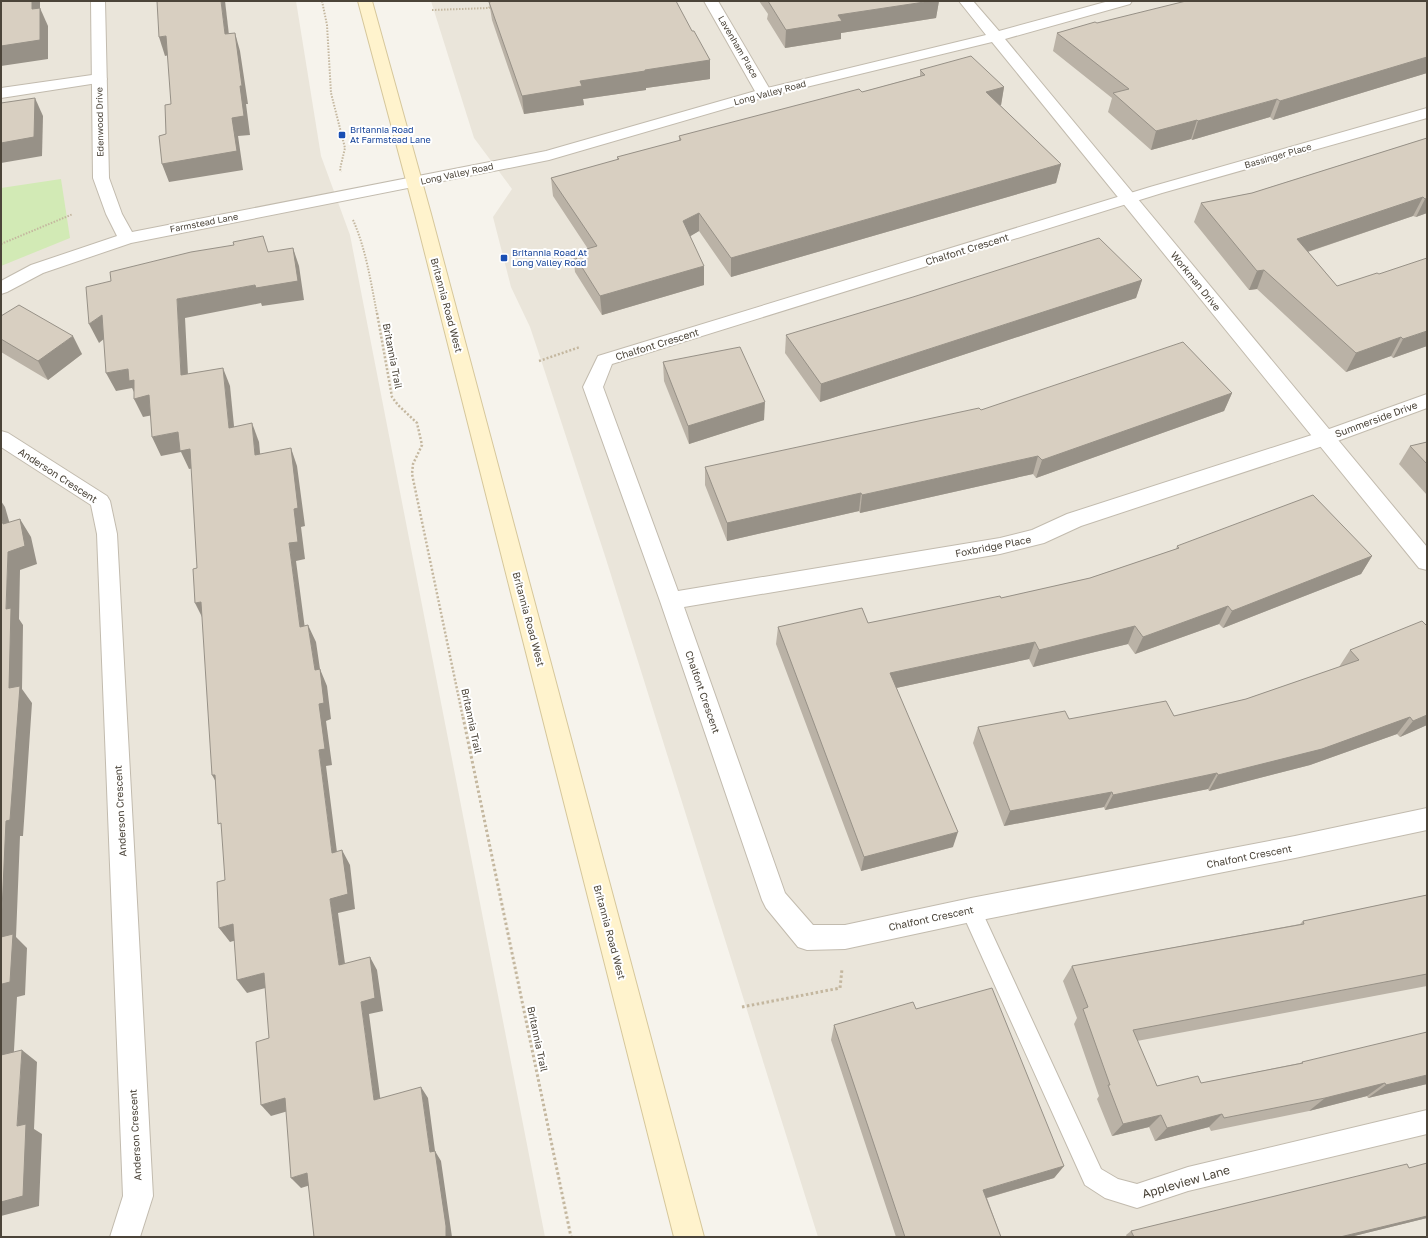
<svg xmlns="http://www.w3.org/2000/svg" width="1428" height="1238" viewBox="0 0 1428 1238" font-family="'Golos Text',sans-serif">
<rect width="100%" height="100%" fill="#f6f3ec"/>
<!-- residential -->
<g fill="#eae5da">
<path d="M 1,1 L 296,1 L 321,156 L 350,235 L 545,1237 L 1,1237 Z"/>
<path d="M 431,1 L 1427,1 L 1427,1237 L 818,1237 L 606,559 L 543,366 L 530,327 L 511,287 L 493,217 L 512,189 L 474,138 Z"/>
</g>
<!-- green -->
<path fill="#d2eab5" d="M 61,179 L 70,238 L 1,266 L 1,188 Z"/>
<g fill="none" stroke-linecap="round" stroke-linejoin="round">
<defs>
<path id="service" d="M 971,900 L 978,903 L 1101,1169 L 1118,1179 L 1137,1184 L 1188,1167 L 1427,1110 L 1427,1134 L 1188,1191 L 1137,1208 L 1105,1198 L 1085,1185 L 964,917 L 960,910 L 964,903 Z"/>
<g id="minor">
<path d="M 704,1 L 718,1 L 772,93 L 769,96 L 764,98 L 759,96 L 756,93 Z"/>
<path d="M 99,74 L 104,76 L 107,79 L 104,82 L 1,98 L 1,88 Z"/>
<path d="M 1427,108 L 1427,118 L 1162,193 L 612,364 L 603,387 L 678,591 L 1000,538 L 1032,530 L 1067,514 L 1318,433 L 1427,394 L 1427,408 L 1332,443 L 1081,526 L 1044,543 L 1000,554 L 684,607 L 785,893 L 813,925 L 845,925 L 971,898 L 1295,836 L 1427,808 L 1427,830 L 1295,858 L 971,922 L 845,949 L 807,950 L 798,947 L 766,908 L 762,900 L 660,601 L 583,387 L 598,356 L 1150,187 Z"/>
<path d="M 1,431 L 8,433 L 107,496 L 110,501 L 117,534 L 153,1196 L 140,1237 L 110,1237 L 123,1196 L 97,534 L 91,505 L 1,447 Z"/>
</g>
<path id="tertiary" d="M 91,1 L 105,1 L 109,178 L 122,214 L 132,232 L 546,151 L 759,90 L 986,35 L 959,1 L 973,1 L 999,31 L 1109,1 L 1132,1 L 1130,4 L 1005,39 L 1427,547 L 1427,570 L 1419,568 L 992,42 L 769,96 L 549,160 L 131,243 L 43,273 L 7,292 L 1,294 L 1,281 L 31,265 L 117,236 L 106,214 L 93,178 Z"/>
<path id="secondary" d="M 358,1 L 372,1 L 431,214 L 704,1237 L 674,1237 L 415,214 Z"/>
</defs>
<!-- service casing -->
<use href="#service" stroke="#c2bbae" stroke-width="2"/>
<!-- minor casing -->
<use href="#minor" stroke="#c2bbae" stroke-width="2"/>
<!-- tertiary casing -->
<use href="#tertiary" stroke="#c2bbae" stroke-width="2"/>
<!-- secondary casing -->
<use href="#secondary" stroke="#d6c79b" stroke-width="2"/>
<!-- path-far2 -->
<g stroke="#c4b79f" stroke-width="2" stroke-dasharray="1.5 1.5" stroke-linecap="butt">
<path d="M 322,1 L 327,25 L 331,93 L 345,148 L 340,169 L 341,172"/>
<path d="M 432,10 L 489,8 L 493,1"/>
<path d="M 353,220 C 366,249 371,283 377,314"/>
<path d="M 1,244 L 73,214"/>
</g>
<!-- path-far1 -->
<g stroke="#c4b79f" stroke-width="2.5" stroke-dasharray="2 2" stroke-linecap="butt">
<path d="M 377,313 L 392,397 L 398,405 L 417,423 L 422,445 L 413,464 L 412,474 L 463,718"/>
<path d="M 539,361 L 580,347"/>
</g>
<!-- path -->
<g stroke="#c4b79f" stroke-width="3" stroke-dasharray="2.5 2.5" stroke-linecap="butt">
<path d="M 463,717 L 571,1237"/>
<path d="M 742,1007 L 840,988 L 842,969"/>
</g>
<!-- service -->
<use href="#service" fill="#fff" fill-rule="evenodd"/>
<!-- minor -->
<use href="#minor" fill="#fff" fill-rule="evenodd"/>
<!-- tertiary -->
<use href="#tertiary" fill="#fff" fill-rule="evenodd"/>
<!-- secondary -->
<use href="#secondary" fill="#fff3cd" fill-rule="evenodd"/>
</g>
<!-- wall -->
<g fill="#bab2a6">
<path d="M 759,1 L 939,1 L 936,18 L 841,33 L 841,39 L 785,48 L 767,19 L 768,14 Z"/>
<path d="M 1427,1 L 1427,73 L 1273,120 L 1270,117 L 1192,140 L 1191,139 L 1151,150 L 1108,112 L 1112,98 L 1053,51 L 1057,33 L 1097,23 Z"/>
<path d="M 489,2 L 692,31 L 710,60 L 710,79 L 646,88 L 646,90 L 583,99 L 584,105 L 524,114 L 492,20 Z"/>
<path d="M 920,70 L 1004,87 L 1001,105 L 1000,105 L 1061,164 L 1056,183 L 731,277 L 699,231 L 690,236 L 704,285 L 602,315 L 575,272 L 573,253 L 588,249 L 553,196 L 551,178 L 617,160 L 617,157 L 679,141 L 679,136 L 862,92 L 920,76 Z"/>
<path d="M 1427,138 L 1427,213 L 1416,217 L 1413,216 L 1308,252 L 1337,286 L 1427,346 L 1393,358 L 1391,356 L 1346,372 L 1257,289 L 1249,290 L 1194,222 L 1201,203 L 1252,193 Z"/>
<path d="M 1142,280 L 1136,298 L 820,402 L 785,353 L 786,335 Z"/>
<path d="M 1,316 L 82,354 L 48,380 L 1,352 Z"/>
<path d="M 663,362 L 764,420 L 689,444 L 664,381 Z"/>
<path d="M 1232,393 L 1224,411 L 1036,478 L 1033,474 L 860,513 L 859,511 L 727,541 L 705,485 L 705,467 L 981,410 Z"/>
<path d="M 1427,442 L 1427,495 L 1399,464 L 1410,446 Z"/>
<path d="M 1177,546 L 1372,556 L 1361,574 L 1223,628 L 1219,624 L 1135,654 L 1128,644 L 1033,667 L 1029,659 L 896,688 L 953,847 L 861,871 L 776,644 L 778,627 L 868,623 L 1001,598 L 1090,578 L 1176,549 Z"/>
<path d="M 1427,626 L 1427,725 L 1400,737 L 1397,734 L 1310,765 L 1209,791 L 1208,789 L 1105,810 L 1104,807 L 1004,826 L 973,743 L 978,727 L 1069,719 L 1174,716 L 1246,699 L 1339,667 L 1350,650 Z"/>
<path d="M 1427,895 L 1427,986 L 1137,1041 L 1157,1086 L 1201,1083 L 1300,1063 L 1302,1062 L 1427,1084 L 1368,1098 L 1367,1096 L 1309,1111 L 1211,1131 L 1209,1127 L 1155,1141 L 1149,1127 L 1112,1136 L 1097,1099 L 1099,1096 L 1074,1024 L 1077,1018 L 1063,981 L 1072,966 L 1300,924 L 1303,921 Z"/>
<path d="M 916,1009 L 1064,1166 L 1054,1178 L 987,1198 L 1001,1237 L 896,1237 L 831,1040 L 834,1025 Z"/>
<path d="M 1409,1168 L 1427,1218 L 1350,1237 L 1127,1237 L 1126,1235 L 1131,1231 Z"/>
</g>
<!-- shaded-wall -->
<g fill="#979187">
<path d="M 32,1 L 40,1 L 40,27 L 32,9 Z"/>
<path d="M 221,1 L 225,1 L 231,52 L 225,34 Z"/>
<path d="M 931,1 L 939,1 L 936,18 L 841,33 L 841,39 L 785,48 L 786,30 L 838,15 Z"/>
<path d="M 40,8 L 48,26 L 48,59 L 1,66 L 1,46 Z"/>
<path d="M 235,33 L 240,51 L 248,104 L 246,104 L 250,135 L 238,136 L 243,170 L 169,182 L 162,164 L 232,118 L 240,86 Z"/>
<path d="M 166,36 L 173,54 L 165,56 L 159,37 Z"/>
<path d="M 1427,57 L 1427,73 L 1273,120 L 1280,101 Z"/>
<path d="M 710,60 L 710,79 L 646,88 L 646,90 L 583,99 L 584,105 L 524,114 L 522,96 L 580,81 L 645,70 Z"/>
<path d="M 1004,87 L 1001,105 L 983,110 L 986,92 Z"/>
<path d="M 35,98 L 43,116 L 42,156 L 1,163 L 1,143 Z"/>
<path d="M 1277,99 L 1270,117 L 1192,140 L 1198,121 Z"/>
<path d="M 1197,120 L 1191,139 L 1151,150 L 1156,131 Z"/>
<path d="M 1061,164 L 1056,183 L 731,277 L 731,258 Z"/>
<path d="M 1423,197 L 1413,216 L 1289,258 L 1297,239 Z"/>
<path d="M 1427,198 L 1427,213 L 1416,217 L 1425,199 Z"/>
<path d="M 699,213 L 699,231 L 684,240 L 683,221 Z"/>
<path d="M 293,248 L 299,266 L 304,300 L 262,306 L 261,303 L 185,318 L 189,394 L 181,375 L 177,299 L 255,285 Z"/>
<path d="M 704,266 L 704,285 L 602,315 L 600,296 Z"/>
<path d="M 1264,270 L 1257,289 L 1249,290 L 1257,271 Z"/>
<path d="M 1142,280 L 1136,298 L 820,402 L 821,384 Z"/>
<path d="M 102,315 L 111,333 L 99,343 L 89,324 Z"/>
<path d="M 1427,331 L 1427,346 L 1393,358 L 1403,339 Z"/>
<path d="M 73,336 L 82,354 L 48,380 L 38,361 Z"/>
<path d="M 1401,337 L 1391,356 L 1346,372 L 1356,353 Z"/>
<path d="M 223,368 L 230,386 L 236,446 L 229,428 Z"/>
<path d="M 128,369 L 134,380 L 149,395 L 158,414 L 143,417 L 134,399 L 137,398 L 132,388 L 116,391 L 106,373 Z"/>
<path d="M 1232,393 L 1224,411 L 1036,478 L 1042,460 Z"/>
<path d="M 765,402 L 764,420 L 689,444 L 688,426 Z"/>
<path d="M 252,423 L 259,442 L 262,473 L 255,455 Z"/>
<path d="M 178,432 L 190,449 L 199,467 L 189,469 L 181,452 L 161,456 L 152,437 Z"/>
<path d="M 291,448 L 297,466 L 305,526 L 301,527 L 305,559 L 296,561 L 307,644 L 300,627 L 289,543 L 294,509 Z"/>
<path d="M 1038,456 L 1033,474 L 860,513 L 862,495 Z"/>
<path d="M 861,493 L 859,511 L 727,541 L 727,523 Z"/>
<path d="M 1,501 L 5,507 L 15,542 L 3,524 L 1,518 Z"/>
<path d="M 20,519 L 31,537 L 37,564 L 20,570 L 19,619 L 23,625 L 22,689 L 32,703 L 23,836 L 20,836 L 16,937 L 27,948 L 25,995 L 17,997 L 13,1068 L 1,1059 L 1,937 L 9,688 L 6,609 L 8,552 Z"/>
<path d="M 1372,556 L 1361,574 L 1223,628 L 1232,611 Z"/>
<path d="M 201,602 L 204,621 L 195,603 Z"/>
<path d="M 1228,606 L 1219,624 L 1135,654 L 1143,637 Z"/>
<path d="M 308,625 L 316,642 L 321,676 L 320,669 L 327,686 L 331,719 L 326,721 L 332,765 L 326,766 L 339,868 L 332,853 L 319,750 L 319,704 L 315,670 Z"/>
<path d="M 1135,626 L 1128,644 L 1033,667 L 1039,650 Z"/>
<path d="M 1035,642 L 1029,659 L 887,690 L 890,673 Z"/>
<path d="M 1427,715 L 1427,725 L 1400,737 L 1413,721 Z"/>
<path d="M 1410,717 L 1397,734 L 1310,765 L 1209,791 L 1218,775 Z"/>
<path d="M 1217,773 L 1208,789 L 1105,810 L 1113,795 Z"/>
<path d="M 212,775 L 215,775 L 221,791 Z"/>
<path d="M 1112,792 L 1104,807 L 1004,826 L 1010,811 Z"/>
<path d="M 958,832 L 953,847 L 861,871 L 864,857 Z"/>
<path d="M 342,850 L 350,865 L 355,909 L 338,913 L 347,978 L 339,965 L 330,899 Z"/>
<path d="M 233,924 L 243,938 L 230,942 L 219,928 Z"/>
<path d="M 370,957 L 377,970 L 383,1011 L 369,1014 L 382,1111 L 374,1100 L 361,1002 Z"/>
<path d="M 264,973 L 273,986 L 247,993 L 237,980 Z"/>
<path d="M 22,1050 L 37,1062 L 34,1129 L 42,1134 L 39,1206 L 1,1216 L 1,1202 L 17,1126 Z"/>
<path d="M 1427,1075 L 1427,1084 L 1368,1098 L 1386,1085 Z"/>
<path d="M 1385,1083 L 1367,1096 L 1309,1111 L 1325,1098 Z"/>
<path d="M 421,1087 L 428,1098 L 435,1151 L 441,1161 L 452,1237 L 446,1237 L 430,1152 Z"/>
<path d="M 285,1098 L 295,1109 L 271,1116 L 261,1105 Z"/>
<path d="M 1222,1114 L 1209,1127 L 1155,1141 L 1167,1128 Z"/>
<path d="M 1161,1115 L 1149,1127 L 1112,1136 L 1123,1124 Z"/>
<path d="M 1064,1166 L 1054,1178 L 976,1201 L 983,1190 Z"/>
<path d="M 307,1173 L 317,1183 L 301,1188 L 291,1178 Z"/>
<path d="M 1427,1216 L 1427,1218 L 1350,1237 L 1340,1237 Z"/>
</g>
<!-- building -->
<g fill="#d8cfc1" stroke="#979187">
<path d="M 1,1 L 32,1 L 32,9 L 40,8 L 40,40 L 1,46 Z"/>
<path d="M 157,1 L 221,1 L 225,34 L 235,33 L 242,86 L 240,86 L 244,116 L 232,118 L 237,151 L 162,164 L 159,136 L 166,134 L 165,105 L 171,104 L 166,36 L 159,37 Z"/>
<path d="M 494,1 L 676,1 L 692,31 L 694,31 L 710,60 L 645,70 L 645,71 L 580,81 L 582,86 L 522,96 L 489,2 Z"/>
<path d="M 768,1 L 931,1 L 838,15 L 842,21 L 786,30 Z"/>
<path d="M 1186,1 L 1427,1 L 1427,57 L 1280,101 L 1277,99 L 1198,121 L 1197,120 L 1156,131 L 1113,93 L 1129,89 L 1057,33 L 1095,22 L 1097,23 Z"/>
<path d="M 971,56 L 1004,87 L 986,92 L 1061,164 L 731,258 L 699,213 L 683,221 L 704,266 L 600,296 L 573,253 L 597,246 L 551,178 L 619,159 L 617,157 L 681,140 L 679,136 L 859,89 L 862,92 L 925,75 L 920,70 Z"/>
<path d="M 35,98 L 34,137 L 1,143 L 1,103 Z"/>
<path d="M 1427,138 L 1427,198 L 1425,199 L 1423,197 L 1297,239 L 1337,286 L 1377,273 L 1379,274 L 1427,258 L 1427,331 L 1403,339 L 1401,337 L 1356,353 L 1264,270 L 1257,271 L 1201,203 L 1252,193 Z"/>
<path d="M 263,236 L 268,252 L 293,248 L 298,281 L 256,288 L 255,285 L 177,299 L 181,375 L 223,368 L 229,428 L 252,423 L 255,455 L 291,448 L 298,508 L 294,509 L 298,542 L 289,543 L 300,627 L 308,625 L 315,670 L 320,669 L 324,703 L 319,704 L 325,749 L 319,750 L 332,853 L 342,850 L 348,894 L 330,899 L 339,965 L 370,957 L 375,998 L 361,1002 L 374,1100 L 421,1087 L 430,1152 L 435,1151 L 446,1226 L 446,1237 L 314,1237 L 307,1173 L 291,1178 L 285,1098 L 261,1105 L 256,1042 L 269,1038 L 264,973 L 237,980 L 233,924 L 219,928 L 217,882 L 225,880 L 221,823 L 218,824 L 215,775 L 212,775 L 201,602 L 195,603 L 193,569 L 197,568 L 190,449 L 180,451 L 178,432 L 152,437 L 149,395 L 134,399 L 134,380 L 129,381 L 128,369 L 106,373 L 102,315 L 89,324 L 86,287 L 111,281 L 110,272 L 191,252 L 234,245 L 233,242 Z"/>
<path d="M 1099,238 L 1142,280 L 821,384 L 786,335 L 913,297 Z"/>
<path d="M 19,305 L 73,336 L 38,361 L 1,339 L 1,316 Z"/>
<path d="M 1183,342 L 1232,393 L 1042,460 L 1038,456 L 862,495 L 861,493 L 727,523 L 705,467 L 979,408 L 981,410 Z"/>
<path d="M 740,347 L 765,402 L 688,426 L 663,362 Z"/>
<path d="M 1427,442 L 1427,464 L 1410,446 Z"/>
<path d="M 1313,495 L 1372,556 L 1232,611 L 1228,606 L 1143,637 L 1135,626 L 1039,650 L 1035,642 L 890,673 L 958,832 L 864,857 L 778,627 L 862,608 L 868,623 L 1000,596 L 1001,598 L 1090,578 L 1179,548 L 1177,546 Z"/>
<path d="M 1,518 L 3,524 L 20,519 L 25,546 L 8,552 L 6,609 L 11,608 L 9,688 L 20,686 L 10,820 L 6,821 L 1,932 Z"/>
<path d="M 1422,621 L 1427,626 L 1427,715 L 1413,721 L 1410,717 L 1322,749 L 1218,775 L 1217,773 L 1113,795 L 1112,792 L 1010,811 L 978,727 L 1065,711 L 1069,719 L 1166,701 L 1174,716 L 1246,699 L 1359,660 L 1350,650 Z"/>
<path d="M 1427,895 L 1427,974 L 1133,1030 L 1157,1086 L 1198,1076 L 1201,1083 L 1303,1063 L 1302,1062 L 1427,1032 L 1427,1075 L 1386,1085 L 1385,1083 L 1325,1098 L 1224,1118 L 1222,1114 L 1167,1128 L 1161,1115 L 1123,1124 L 1108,1085 L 1110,1085 L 1083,1009 L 1088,1007 L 1072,966 L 1304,924 L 1303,921 Z"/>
<path d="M 13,934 L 10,982 L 2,984 L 1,997 L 1,937 Z"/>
<path d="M 992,988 L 1064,1166 L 983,1190 L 1001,1237 L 905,1237 L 834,1025 L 913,1002 L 916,1009 Z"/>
<path d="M 22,1050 L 17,1126 L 26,1124 L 23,1196 L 1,1202 L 1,1055 Z"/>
<path d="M 1427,1163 L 1427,1216 L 1340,1237 L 1134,1237 L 1131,1231 L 1407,1164 L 1409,1168 Z"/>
</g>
<!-- markers -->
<g fill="#1a4fb4" stroke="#fff" stroke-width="1.5">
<rect x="338" y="131" width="8" height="8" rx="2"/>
<rect x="500" y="254" width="8" height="8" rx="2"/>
</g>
<g text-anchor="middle" stroke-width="4" stroke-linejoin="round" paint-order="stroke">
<!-- far-street labels -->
<g font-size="9" fill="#4b4439" stroke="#fff">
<text transform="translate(738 47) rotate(60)" y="3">Lavenham Place</text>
<text transform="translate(770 93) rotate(-15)" y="3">Long Valley Road</text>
<text transform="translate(100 122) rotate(-91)" y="3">Edenwood Drive</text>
<text transform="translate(1278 156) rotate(-16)" y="3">Bassinger Place</text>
<text transform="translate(457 174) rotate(-12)" y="3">Long Valley Road</text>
<text transform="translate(204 223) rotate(-11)" y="3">Farmstead Lane</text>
</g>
<!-- far-transit labels -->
<g font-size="9" fill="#164399" stroke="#fff" text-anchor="start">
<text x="350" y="133">Britannia Road<tspan x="350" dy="10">At Farmstead Lane</tspan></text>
<text x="512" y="256">Britannia Road At<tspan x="512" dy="10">Long Valley Road</tspan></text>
</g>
<!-- street labels -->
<g font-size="10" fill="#4b4439" stroke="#fff">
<text transform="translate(967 249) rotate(-17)" y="4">Chalfont Crescent</text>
<text transform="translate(1196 281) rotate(51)" y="4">Workman Drive</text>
<text transform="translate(447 305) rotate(75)" y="4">Britannia Road West</text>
<text transform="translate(657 344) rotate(-17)" y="4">Chalfont Crescent</text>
<text transform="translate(393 356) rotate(79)" y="4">Britannia Trail</text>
<text transform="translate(1376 419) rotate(-20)" y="4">Summerside Drive</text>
<text transform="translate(58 475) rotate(33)" y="4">Anderson Crescent</text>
<text transform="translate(993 546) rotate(-11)" y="4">Foxbridge Place</text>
<text transform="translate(529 619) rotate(75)" y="4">Britannia Road West</text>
<text transform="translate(703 692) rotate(71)" y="4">Chalfont Crescent</text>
<text transform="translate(472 721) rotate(78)" y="4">Britannia Trail</text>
<text transform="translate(120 811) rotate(-93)" y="4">Anderson Crescent</text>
<text transform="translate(1249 856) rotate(-11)" y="4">Chalfont Crescent</text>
<text transform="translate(931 918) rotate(-12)" y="4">Chalfont Crescent</text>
<text transform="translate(610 932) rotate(75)" y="4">Britannia Road West</text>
<text transform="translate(538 1039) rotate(78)" y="4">Britannia Trail</text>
<text transform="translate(135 1135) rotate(-93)" y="4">Anderson Crescent</text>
</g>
<!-- near-street labels -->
<g font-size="12" fill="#4b4439" stroke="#fff">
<text transform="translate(1186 1182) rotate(-16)" y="4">Appleview Lane</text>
</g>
</g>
<!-- border -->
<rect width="1428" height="1238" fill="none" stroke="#4b4439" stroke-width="4"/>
</svg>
